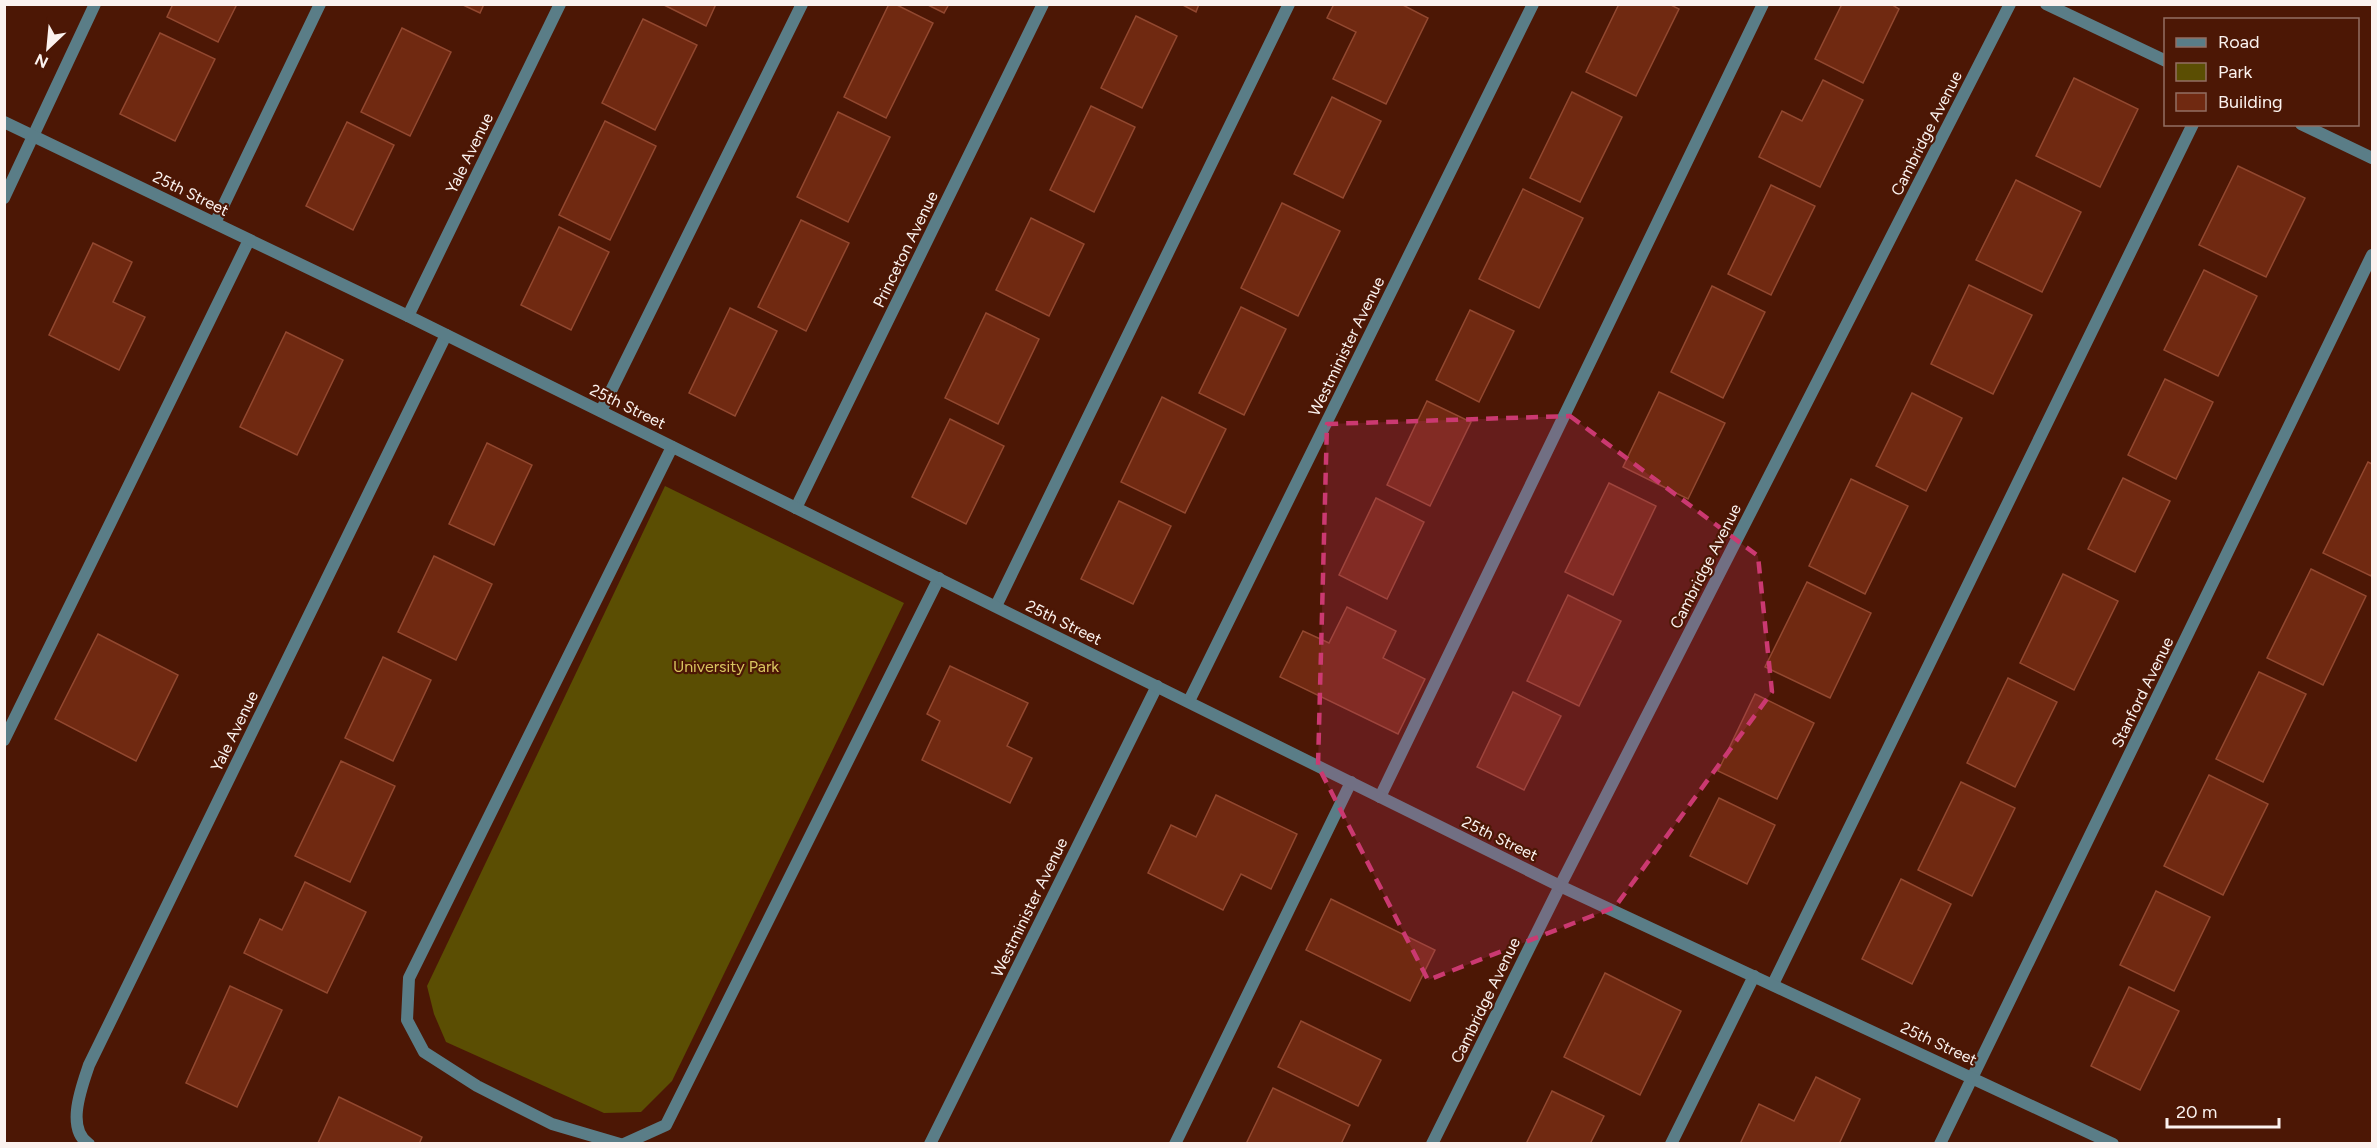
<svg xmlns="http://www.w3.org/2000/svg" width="2377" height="1148" viewBox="0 0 2377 1148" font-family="Figtree,sans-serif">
<rect width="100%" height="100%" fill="#4c1705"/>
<!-- green -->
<path fill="#5b4e03" d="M 665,486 L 904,603 L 672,1081 L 641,1112 L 604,1113 L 446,1042 L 434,1014 L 427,986 Z"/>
<!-- building -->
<g fill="#702911" stroke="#924830" stroke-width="1.5">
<path d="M 173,4 L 237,4 L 218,42 L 167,17 Z"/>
<path d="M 461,4 L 484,4 L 480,13 Z"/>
<path d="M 662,4 L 716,4 L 706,26 Z"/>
<path d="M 889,4 L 895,4 L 933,23 L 886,118 L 844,97 Z"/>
<path d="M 926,4 L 949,4 L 944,13 Z"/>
<path d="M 1181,4 L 1199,4 L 1196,12 Z"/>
<path d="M 1334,4 L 1401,4 L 1428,18 L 1386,104 L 1333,79 L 1356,32 L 1327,18 Z"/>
<path d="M 1619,4 L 1669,4 L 1679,9 L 1636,96 L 1586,72 Z"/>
<path d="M 1842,4 L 1891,4 L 1899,9 L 1863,83 L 1815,59 Z"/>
<path d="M 1136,16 L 1177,36 L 1142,108 L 1101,88 Z"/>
<path d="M 643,19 L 697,45 L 655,130 L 602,103 Z"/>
<path d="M 402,28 L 451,52 L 410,136 L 361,112 Z"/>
<path d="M 160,33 L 215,59 L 175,141 L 120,114 Z"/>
<path d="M 2074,78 L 2138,109 L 2100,187 L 2036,156 Z"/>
<path d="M 1823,80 L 1863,100 L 1820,187 L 1759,157 L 1782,111 L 1802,121 Z"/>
<path d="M 1572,92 L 1622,117 L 1580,202 L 1530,178 Z"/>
<path d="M 1332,97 L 1381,121 L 1343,198 L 1294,174 Z"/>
<path d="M 1091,106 L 1135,127 L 1094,212 L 1050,190 Z"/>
<path d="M 838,112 L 890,137 L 848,222 L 797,197 Z"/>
<path d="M 605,121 L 656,146 L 610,240 L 559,215 Z"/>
<path d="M 347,122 L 394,145 L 353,230 L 306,206 Z"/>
<path d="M 2238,166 L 2305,198 L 2266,277 L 2199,245 Z"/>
<path d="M 2016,180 L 2081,212 L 2042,292 L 1976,260 Z"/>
<path d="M 1771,185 L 1815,206 L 1771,295 L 1728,274 Z"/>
<path d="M 1523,189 L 1583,218 L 1539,308 L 1479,279 Z"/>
<path d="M 1282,203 L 1340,231 L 1298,316 L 1241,288 Z"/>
<path d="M 1031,218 L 1084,244 L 1049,316 L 996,290 Z"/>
<path d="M 801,220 L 849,243 L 806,331 L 758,307 Z"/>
<path d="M 559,227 L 609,252 L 571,330 L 521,305 Z"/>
<path d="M 93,243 L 132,262 L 113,302 L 145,317 L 119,370 L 49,335 Z"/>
<path d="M 2204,270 L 2257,296 L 2218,376 L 2164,350 Z"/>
<path d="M 1969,285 L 2032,315 L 1993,394 L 1931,364 Z"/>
<path d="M 1712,286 L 1765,312 L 1723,398 L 1671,372 Z"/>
<path d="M 1241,307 L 1286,329 L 1244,415 L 1199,393 Z"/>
<path d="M 730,308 L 777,331 L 735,416 L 689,393 Z"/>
<path d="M 1470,310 L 1514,331 L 1479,402 L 1436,380 Z"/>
<path d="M 986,313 L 1039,339 L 998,424 L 945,398 Z"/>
<path d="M 286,332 L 343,360 L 297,455 L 240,427 Z"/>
<path d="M 2165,379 L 2213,402 L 2176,479 L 2128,455 Z"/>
<path d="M 1659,392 L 1725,423 L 1688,499 L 1623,467 Z"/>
<path d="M 1912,393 L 1962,418 L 1926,491 L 1876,466 Z"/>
<path d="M 1162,397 L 1226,429 L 1185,513 L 1121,482 Z"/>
<path d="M 1427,401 L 1471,422 L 1430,506 L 1387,485 Z"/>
<path d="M 950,419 L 1004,446 L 966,524 L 912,497 Z"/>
<path d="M 487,443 L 532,465 L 494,545 L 449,524 Z"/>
<path d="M 2368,462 L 2372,464 L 2372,573 L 2371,576 L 2323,553 Z"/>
<path d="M 2123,478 L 2170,501 L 2135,572 L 2088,549 Z"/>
<path d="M 1851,479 L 1908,506 L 1865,594 L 1809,566 Z"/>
<path d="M 1609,483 L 1656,506 L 1613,595 L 1565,572 Z"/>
<path d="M 1376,498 L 1424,522 L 1387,599 L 1339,575 Z"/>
<path d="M 1119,501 L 1171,526 L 1133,604 L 1081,579 Z"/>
<path d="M 434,556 L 492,584 L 456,660 L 398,632 Z"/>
<path d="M 2311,569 L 2366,596 L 2323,685 L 2267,658 Z"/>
<path d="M 2063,574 L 2118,601 L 2074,690 L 2020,663 Z"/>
<path d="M 1807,582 L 1871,613 L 1830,698 L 1765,667 Z"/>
<path d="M 1568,595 L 1621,621 L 1579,706 L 1527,681 Z"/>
<path d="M 1347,607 L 1396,631 L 1383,658 L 1425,679 L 1398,734 L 1280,677 L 1303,631 L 1329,643 Z"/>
<path d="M 98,634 L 178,675 L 136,761 L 55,719 Z"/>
<path d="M 383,657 L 431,680 L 393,761 L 345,738 Z"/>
<path d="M 950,666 L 1028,703 L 1007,746 L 1032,758 L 1010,803 L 922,760 L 940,721 L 927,714 Z"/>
<path d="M 2259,672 L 2306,694 L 2263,782 L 2216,759 Z"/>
<path d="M 2008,678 L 2057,702 L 2015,787 L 1967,763 Z"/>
<path d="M 1513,692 L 1561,716 L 1524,790 L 1477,767 Z"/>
<path d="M 1755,694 L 1814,723 L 1777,799 L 1718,771 Z"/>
<path d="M 341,761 L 395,786 L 350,882 L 295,856 Z"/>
<path d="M 2209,775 L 2268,804 L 2223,895 L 2164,866 Z"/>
<path d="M 1961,782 L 2015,808 L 1972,896 L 1918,870 Z"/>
<path d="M 1216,795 L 1297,834 L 1271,889 L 1241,874 L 1223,910 L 1148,873 L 1171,825 L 1196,837 Z"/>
<path d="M 1719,798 L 1775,825 L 1747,884 L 1690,856 Z"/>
<path d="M 1901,879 L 1951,904 L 1912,984 L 1862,959 Z"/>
<path d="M 305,882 L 366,912 L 327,993 L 244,953 L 260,919 L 282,930 Z"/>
<path d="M 2156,891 L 2210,917 L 2174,991 L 2120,965 Z"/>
<path d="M 1331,899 L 1435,950 L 1410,1001 L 1306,950 Z"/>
<path d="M 1605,973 L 1681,1011 L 1640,1095 L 1564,1057 Z"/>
<path d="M 230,986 L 282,1010 L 237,1107 L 186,1083 Z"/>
<path d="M 2129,987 L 2179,1011 L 2140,1090 L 2091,1066 Z"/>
<path d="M 1301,1021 L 1381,1060 L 1358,1106 L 1278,1067 Z"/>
<path d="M 1816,1077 L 1860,1099 L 1839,1144 L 1740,1144 L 1759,1104 L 1794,1121 Z"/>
<path d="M 1273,1088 L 1350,1125 L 1341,1144 L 1246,1144 Z"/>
<path d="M 1552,1091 L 1604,1116 L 1590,1144 L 1526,1144 Z"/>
<path d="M 339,1097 L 422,1137 L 419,1144 L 318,1143 Z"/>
</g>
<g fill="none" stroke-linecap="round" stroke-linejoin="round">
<!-- service -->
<g stroke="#5a7d87" stroke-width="12">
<path d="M 215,223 L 320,4"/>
<path d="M 601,411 L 802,4"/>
<path d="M 996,606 L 1289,4"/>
<path d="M 4,740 L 249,240"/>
<path d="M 1380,797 L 1763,4"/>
<path d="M 1773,984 L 2193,124"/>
<path d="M 620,1144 L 552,1124 L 477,1086 L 424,1052 L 407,1020 L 409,978 L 672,447"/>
<path d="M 624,1144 L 666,1125 L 939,578"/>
<path d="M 1175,1144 L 1351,782"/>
<path d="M 1671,1144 L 1754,976"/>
</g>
<!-- minor -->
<g stroke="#5a7d87" stroke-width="12">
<path d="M 2046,4 L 2166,61"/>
<path d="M 2301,124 L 2372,158"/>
<path d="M 4,198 L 95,4"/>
<path d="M 408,316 L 560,4"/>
<path d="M 796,508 L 1043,4"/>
<path d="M 1189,701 L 1533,4"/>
<path d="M 89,1144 C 65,1129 82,1086 89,1065 L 446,335"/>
<path d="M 930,1144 L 1157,686"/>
<path d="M 1432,1144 L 1560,886 L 2010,4"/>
<path d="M 1940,1144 L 2372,255"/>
</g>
<!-- tertiary -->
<path stroke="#5a7d87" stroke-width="12" d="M 4,122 L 408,316 L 1560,886 L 2113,1144"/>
</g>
<!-- marked area -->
<path fill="#cb3971" fill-opacity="0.2" stroke="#cb3971" stroke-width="4.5" stroke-dasharray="12 8" stroke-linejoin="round" d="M 1570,416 L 1758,556 L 1772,692 L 1615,907 L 1428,980 L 1318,766 L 1327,424 Z"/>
<g text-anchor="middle" stroke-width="4.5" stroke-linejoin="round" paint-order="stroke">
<!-- street labels -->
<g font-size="16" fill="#fbf2ef" stroke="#4c1705">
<text transform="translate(1926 133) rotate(-63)" y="6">Cambridge Avenue</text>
<text transform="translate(469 153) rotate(-64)" y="6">Yale Avenue</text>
<text transform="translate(191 193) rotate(26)" y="6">25th Street</text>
<text transform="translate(905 249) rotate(-64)" y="6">Princeton Avenue</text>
<text transform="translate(1346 346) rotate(-64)" y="6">Westminister Avenue</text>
<text transform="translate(628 406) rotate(26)" y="6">25th Street</text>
<text transform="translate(1705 566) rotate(-63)" y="6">Cambridge Avenue</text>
<text transform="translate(1064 622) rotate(26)" y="6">25th Street</text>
<text transform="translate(2142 692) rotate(-64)" y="6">Stanford Avenue</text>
<text transform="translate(234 731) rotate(-64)" y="6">Yale Avenue</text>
<text transform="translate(1500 838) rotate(26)" y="6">25th Street</text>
<text transform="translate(1029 907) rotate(-64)" y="6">Westminister Avenue</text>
<text transform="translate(1485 1000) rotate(-64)" y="6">Cambridge Avenue</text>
<text transform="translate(1939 1043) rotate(25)" y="6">25th Street</text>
</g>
<!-- park labels -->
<g font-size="16" fill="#d9c55f" stroke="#4c1705">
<text x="726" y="672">University Park</text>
</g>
</g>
<!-- border -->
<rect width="2377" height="1148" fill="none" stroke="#fbf2ef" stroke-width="12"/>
<!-- legend -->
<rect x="2164" y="18" width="195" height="108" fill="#4c1705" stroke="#926f63" stroke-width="1.5"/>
<rect x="2176" y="38" width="30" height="9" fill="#5a7d87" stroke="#926f63" stroke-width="1.5"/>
<text x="2218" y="48" font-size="18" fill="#fbf2ef">Road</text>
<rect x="2176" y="63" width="30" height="18" fill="#5b4e03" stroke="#926f63" stroke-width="1.5"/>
<text x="2218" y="78" font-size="18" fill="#fbf2ef">Park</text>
<rect x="2176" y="93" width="30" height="18" fill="#702911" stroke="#926f63" stroke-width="1.5"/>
<text x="2218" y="108" font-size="18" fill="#fbf2ef">Building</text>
<!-- north arrow -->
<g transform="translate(48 48) rotate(206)" stroke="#4c1705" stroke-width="4.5" paint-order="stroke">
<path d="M0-4.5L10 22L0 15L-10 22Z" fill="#fbf2ef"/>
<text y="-9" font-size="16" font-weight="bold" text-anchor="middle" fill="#fbf2ef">N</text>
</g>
<!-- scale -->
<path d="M2167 1118v9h112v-9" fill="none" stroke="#fbf2ef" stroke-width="3"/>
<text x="2176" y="1118" font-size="18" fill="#fbf2ef" stroke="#4c1705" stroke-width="4.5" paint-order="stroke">20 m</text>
</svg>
